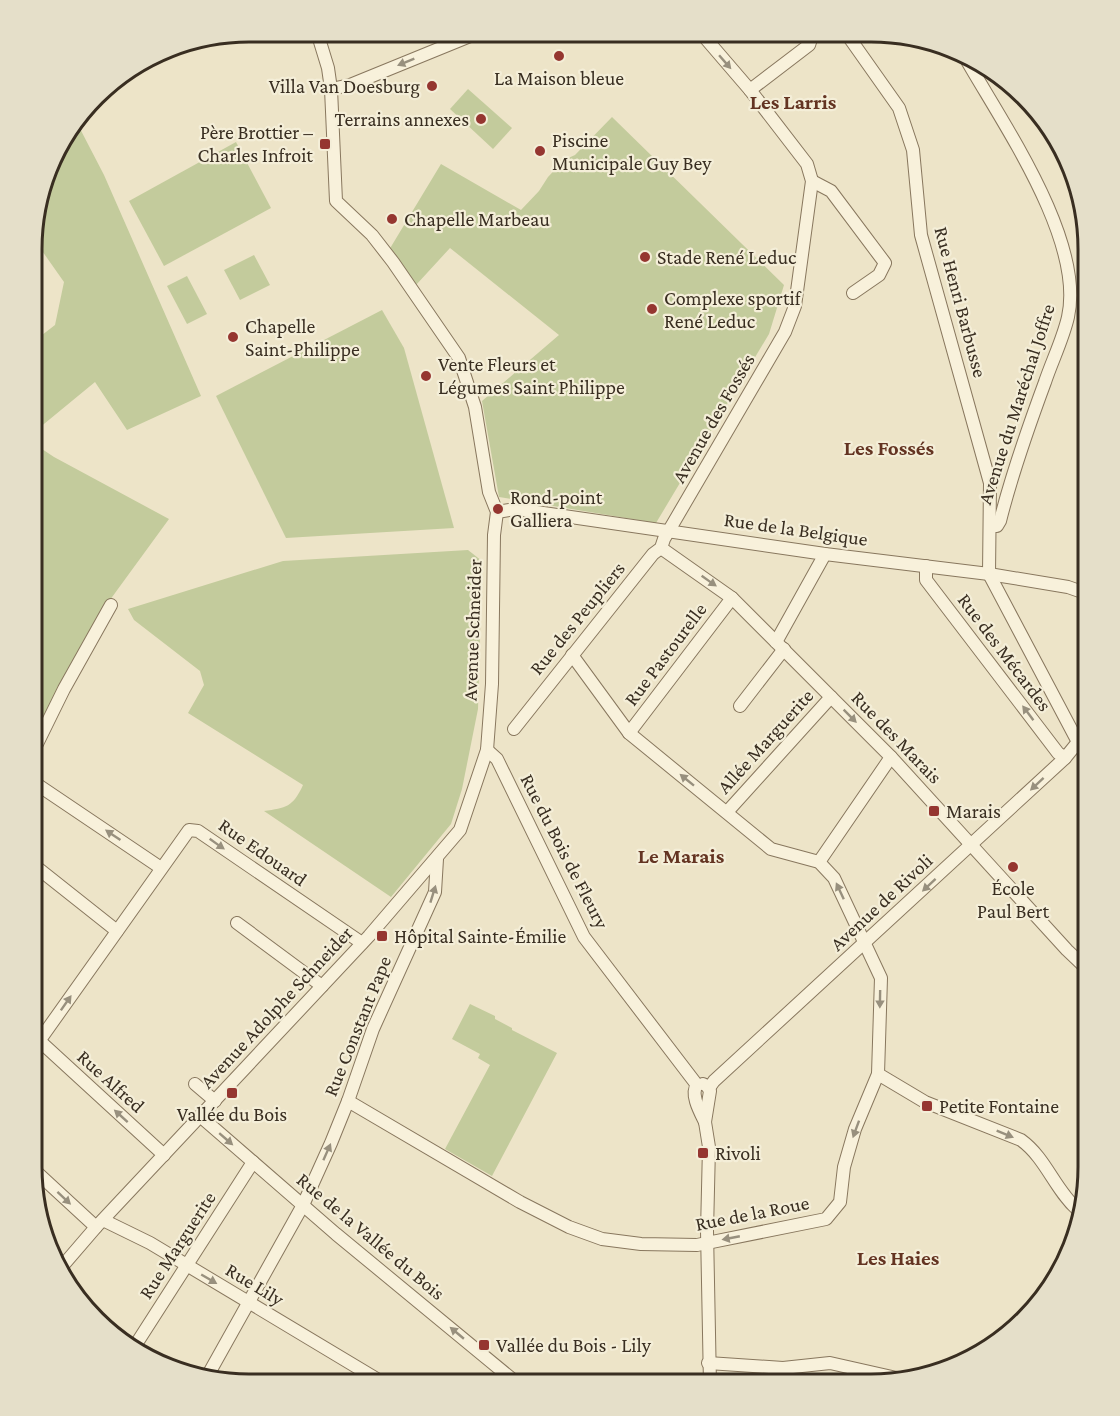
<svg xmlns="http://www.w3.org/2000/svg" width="1120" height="1416" viewBox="0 0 1120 1416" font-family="'Crimson Pro',serif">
<rect width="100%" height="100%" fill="#ede4c8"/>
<!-- green -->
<g fill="#c3cb9c">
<path d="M 468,89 L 512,128 L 493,149 L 450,109 Z"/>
<path d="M 612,117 L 784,285 L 769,334 L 656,523 L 499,497 L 482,401 L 559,335 L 450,248 L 416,285 L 389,250 L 441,164 L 521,210 L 539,191 L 548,177 L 564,160 L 575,155 Z"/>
<path d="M 76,121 L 104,175 L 201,396 L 127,430 L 95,382 L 33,433 L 33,342 L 55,325 L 64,282 L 33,238 L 33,220 L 60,141 Z"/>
<path d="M 236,142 L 271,208 L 164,266 L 129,201 Z"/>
<path d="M 254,255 L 270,285 L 240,300 L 224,270 Z"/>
<path d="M 187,276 L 207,314 L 187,324 L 167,286 Z"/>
<path d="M 382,310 L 404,348 L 454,528 L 286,538 L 216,396 Z"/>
<path d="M 33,443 L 54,457 L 169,519 L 107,604 L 32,741 Z"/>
<path d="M 468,550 L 482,561 L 478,709 L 462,789 L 451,824 L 391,897 L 264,811 C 286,808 293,807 303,785 L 188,713 L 204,685 L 200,671 L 134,620 L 128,609 L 283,561 Z"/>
<path d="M 470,1004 L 495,1016 L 495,1019 L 512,1028 L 512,1030 L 557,1053 L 492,1176 L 445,1149 L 490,1065 L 478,1058 L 480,1054 L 452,1039 Z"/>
</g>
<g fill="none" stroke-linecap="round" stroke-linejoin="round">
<defs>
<g id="minor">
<path d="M 846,33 L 899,108 L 913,150 L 921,235 L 990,483 L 989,574 L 1088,761"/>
<path d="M 966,59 C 1003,124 1085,241 1068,317 C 1063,339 1052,361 1045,382 C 1028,428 1012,473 1000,521 L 997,526 L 990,526"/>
<path d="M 331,89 L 350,85 L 480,32"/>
<path d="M 750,90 L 809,45 L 813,33"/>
<path d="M 812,181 L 831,191 L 885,263 L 879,275 L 853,293"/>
<path d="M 497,512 L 516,509 L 825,554 L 989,574 L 1068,587 L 1088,594"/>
<path d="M 661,548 L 732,598 L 891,757 L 1067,950 L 1088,970"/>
<path d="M 926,566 L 926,580 L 1058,753 L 1065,758"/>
<path d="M 776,642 L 825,554"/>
<path d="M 572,655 L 629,733 L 771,849 L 819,862 L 834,878 L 881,978 L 878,1074 L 925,1102 L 1021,1140 C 1046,1158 1055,1190 1078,1210"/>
<path d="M 740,706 L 784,649"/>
<path d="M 514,729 L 653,554 L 661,548 L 664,539 L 785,332 L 795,306 L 812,181 L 807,164 L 750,90 L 701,33"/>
<path d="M 629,733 L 732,598"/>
<path d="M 487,750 L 497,759 L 584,937 L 697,1085"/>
<path d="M 32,754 L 64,689 L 111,605"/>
<path d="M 32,781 L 161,868"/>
<path d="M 727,812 L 831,697"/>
<path d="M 819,862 L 891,757"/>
<path d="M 35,866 L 117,931"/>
<path d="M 237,923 L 322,986"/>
<path d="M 32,1034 L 164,1155"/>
<path d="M 32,1051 L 189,830 L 198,831 L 362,943"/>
<path d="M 195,1084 L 215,1101"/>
<path d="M 703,1084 L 707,1086 L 710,1091 L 705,1122 L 709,1147 L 707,1231 L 710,1384"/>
<path d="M 697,1085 C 690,1094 700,1112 705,1122"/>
<path d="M 709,1088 L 714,1081 L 1065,758 L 1078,742"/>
<path d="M 348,1101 L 520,1202 L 569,1227 L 602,1239 L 641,1244 L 697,1245 L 826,1219 L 840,1202 L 844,1167 L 855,1129 L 878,1074"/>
<path d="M 200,1116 L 336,1234 L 518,1384"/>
<path d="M 32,1168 L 96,1227"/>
<path d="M 103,1220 L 150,1243 L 385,1384"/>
<path d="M 59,1270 L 96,1227 L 369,936 L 460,830 L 487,750 L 492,684 L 494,535 L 497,512 L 489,492 L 475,407 L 459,358 L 393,262 L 372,235 L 336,201 L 331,89 L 328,68 L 317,32"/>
<path d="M 133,1349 L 253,1162"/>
<path d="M 708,1363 L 783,1368 L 830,1363 L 901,1379"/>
<path d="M 208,1375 L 303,1205 L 331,1143 L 348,1101 L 373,1029 L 435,892 L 437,859"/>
</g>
</defs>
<!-- minor casing -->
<use href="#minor" stroke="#88775e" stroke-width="14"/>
<!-- minor -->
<use href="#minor" stroke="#f8f1db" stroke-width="12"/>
</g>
<!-- one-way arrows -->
<defs><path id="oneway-solid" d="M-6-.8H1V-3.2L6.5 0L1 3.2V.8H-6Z" transform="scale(1.5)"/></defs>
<g fill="#98907e">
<use href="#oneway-solid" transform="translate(406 62) rotate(158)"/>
<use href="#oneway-solid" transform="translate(725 62) rotate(49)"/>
<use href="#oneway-solid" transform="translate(709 581) rotate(35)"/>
<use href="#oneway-solid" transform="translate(1028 713) rotate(-127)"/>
<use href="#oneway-solid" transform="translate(850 716) rotate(45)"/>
<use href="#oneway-solid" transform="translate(687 780) rotate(-141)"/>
<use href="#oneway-solid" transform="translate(1037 784) rotate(137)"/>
<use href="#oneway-solid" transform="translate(113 835) rotate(-146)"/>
<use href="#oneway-solid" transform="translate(217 844) rotate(35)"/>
<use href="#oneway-solid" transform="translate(929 885) rotate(137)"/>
<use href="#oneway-solid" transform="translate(840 891) rotate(-115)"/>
<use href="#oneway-solid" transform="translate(433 894) rotate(-73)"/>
<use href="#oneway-solid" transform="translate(880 999) rotate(91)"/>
<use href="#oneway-solid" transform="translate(66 1003) rotate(-55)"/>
<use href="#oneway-solid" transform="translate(121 1116) rotate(-138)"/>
<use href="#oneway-solid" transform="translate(856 1129) rotate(110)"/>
<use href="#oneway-solid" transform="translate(1005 1134) rotate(22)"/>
<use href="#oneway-solid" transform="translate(226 1139) rotate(41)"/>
<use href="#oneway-solid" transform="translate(327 1152) rotate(-66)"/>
<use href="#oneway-solid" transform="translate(64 1198) rotate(43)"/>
<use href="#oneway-solid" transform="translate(731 1238) rotate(169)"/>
<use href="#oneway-solid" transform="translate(209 1279) rotate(30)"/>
<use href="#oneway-solid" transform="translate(457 1333) rotate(-140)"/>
</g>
<!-- markers -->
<g fill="#953630" stroke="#f4eed8" stroke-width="2">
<circle cx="559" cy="56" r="6"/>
<circle cx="432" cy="86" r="6"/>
<circle cx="481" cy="119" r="6"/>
<rect x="319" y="138" width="12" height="12" rx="3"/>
<circle cx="540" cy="151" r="6"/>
<circle cx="392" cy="219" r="6"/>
<circle cx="645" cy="257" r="6"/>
<circle cx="652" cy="309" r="6"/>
<circle cx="233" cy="337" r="6"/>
<circle cx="426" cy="376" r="6"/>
<circle cx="498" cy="509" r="6"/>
<rect x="928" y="805" width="12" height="12" rx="3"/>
<circle cx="1013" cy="867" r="6"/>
<rect x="376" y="930" width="12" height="12" rx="3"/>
<rect x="226" y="1087" width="12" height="12" rx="3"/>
<rect x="921" y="1100" width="12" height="12" rx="3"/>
<rect x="697" y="1147" width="12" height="12" rx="3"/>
<rect x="478" y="1339" width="12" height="12" rx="3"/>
</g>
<g text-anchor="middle" stroke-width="4.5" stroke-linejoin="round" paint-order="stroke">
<!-- poi labels -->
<g font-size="20" fill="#392e21" stroke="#f4eed8" text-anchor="start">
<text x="559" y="85" text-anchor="middle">La Maison bleue</text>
<text x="420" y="93" text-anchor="end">Villa Van Doesburg</text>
<text x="469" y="126" text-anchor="end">Terrains annexes</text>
<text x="313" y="139" text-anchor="end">Père Brottier –<tspan x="313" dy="23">Charles Infroit</tspan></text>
<text x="552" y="147">Piscine<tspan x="552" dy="23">Municipale Guy Bey</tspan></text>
<text x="404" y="226">Chapelle Marbeau</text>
<text x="657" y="264">Stade René Leduc</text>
<text x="664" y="305">Complexe sportif<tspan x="664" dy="23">René Leduc</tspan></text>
<text x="245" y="333">Chapelle<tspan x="245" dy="23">Saint-Philippe</tspan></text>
<text x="438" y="371">Vente Fleurs et<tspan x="438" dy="23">Légumes Saint Philippe</tspan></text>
<text x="510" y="504">Rond-point<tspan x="510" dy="23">Galliera</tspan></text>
<text x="946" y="818">Marais</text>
<text x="1013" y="895" text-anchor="middle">École<tspan x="1013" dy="23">Paul Bert</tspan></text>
<text x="394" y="943">Hôpital Sainte-Émilie</text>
<text x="939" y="1113">Petite Fontaine</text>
<text x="232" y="1121" text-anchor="middle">Vallée du Bois</text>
<text x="715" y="1160">Rivoli</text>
<text x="496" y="1352">Vallée du Bois - Lily</text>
</g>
<!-- street labels -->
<g font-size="20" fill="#392e21" stroke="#f4eed8">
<text transform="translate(961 302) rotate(75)" y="7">Rue Henri Barbusse</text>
<text transform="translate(1016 404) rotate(-72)" y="7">Avenue du Maréchal Joffre</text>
<text transform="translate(713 418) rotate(-60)" y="7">Avenue des Fossés</text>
<text transform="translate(796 529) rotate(8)" y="7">Rue de la Belgique</text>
<text transform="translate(577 618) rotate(-51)" y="7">Rue des Peupliers</text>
<text transform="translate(472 630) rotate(-88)" y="7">Avenue Schneider</text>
<text transform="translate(1005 652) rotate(53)" y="7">Rue des Mécardes</text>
<text transform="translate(665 654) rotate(-53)" y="7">Rue Pastourelle</text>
<text transform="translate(897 737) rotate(46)" y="7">Rue des Marais</text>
<text transform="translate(765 741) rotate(-48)" y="7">Allée Marguerite</text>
<text transform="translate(565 851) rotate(63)" y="7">Rue du Bois de Fleury</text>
<text transform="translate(263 852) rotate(35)" y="7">Rue Edouard</text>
<text transform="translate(881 902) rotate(-43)" y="7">Avenue de Rivoli</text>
<text transform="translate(276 1007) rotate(-47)" y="7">Avenue Adolphe Schneider</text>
<text transform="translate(357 1026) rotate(-68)" y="7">Rue Constant Pape</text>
<text transform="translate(111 1081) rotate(42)" y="7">Rue Alfred</text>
<text transform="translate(752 1213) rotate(-11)" y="7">Rue de la Roue</text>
<text transform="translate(371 1236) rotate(40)" y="7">Rue de la Vallée du Bois</text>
<text transform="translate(177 1245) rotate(-57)" y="7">Rue Marguerite</text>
<text transform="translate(255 1284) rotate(31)" y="7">Rue Lily</text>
</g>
<!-- neighbourhood labels -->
<g font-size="21" font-weight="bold" fill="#643422" stroke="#f4eed8">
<text x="793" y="109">Les Larris</text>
<text x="889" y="455">Les Fossés</text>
<text x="681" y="863">Le Marais</text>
<text x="898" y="1265">Les Haies</text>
</g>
</g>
<!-- crop -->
<path d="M0 0H1120V1416H0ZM249 42H871A207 207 0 0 1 1078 249V1167A207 207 0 0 1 871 1374H249A207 207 0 0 1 42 1167V249A207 207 0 0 1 249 42Z" fill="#e5dfc9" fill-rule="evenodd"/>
<path fill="none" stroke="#392e21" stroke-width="3" d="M249 42H871A207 207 0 0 1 1078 249V1167A207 207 0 0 1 871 1374H249A207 207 0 0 1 42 1167V249A207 207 0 0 1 249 42Z"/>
</svg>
